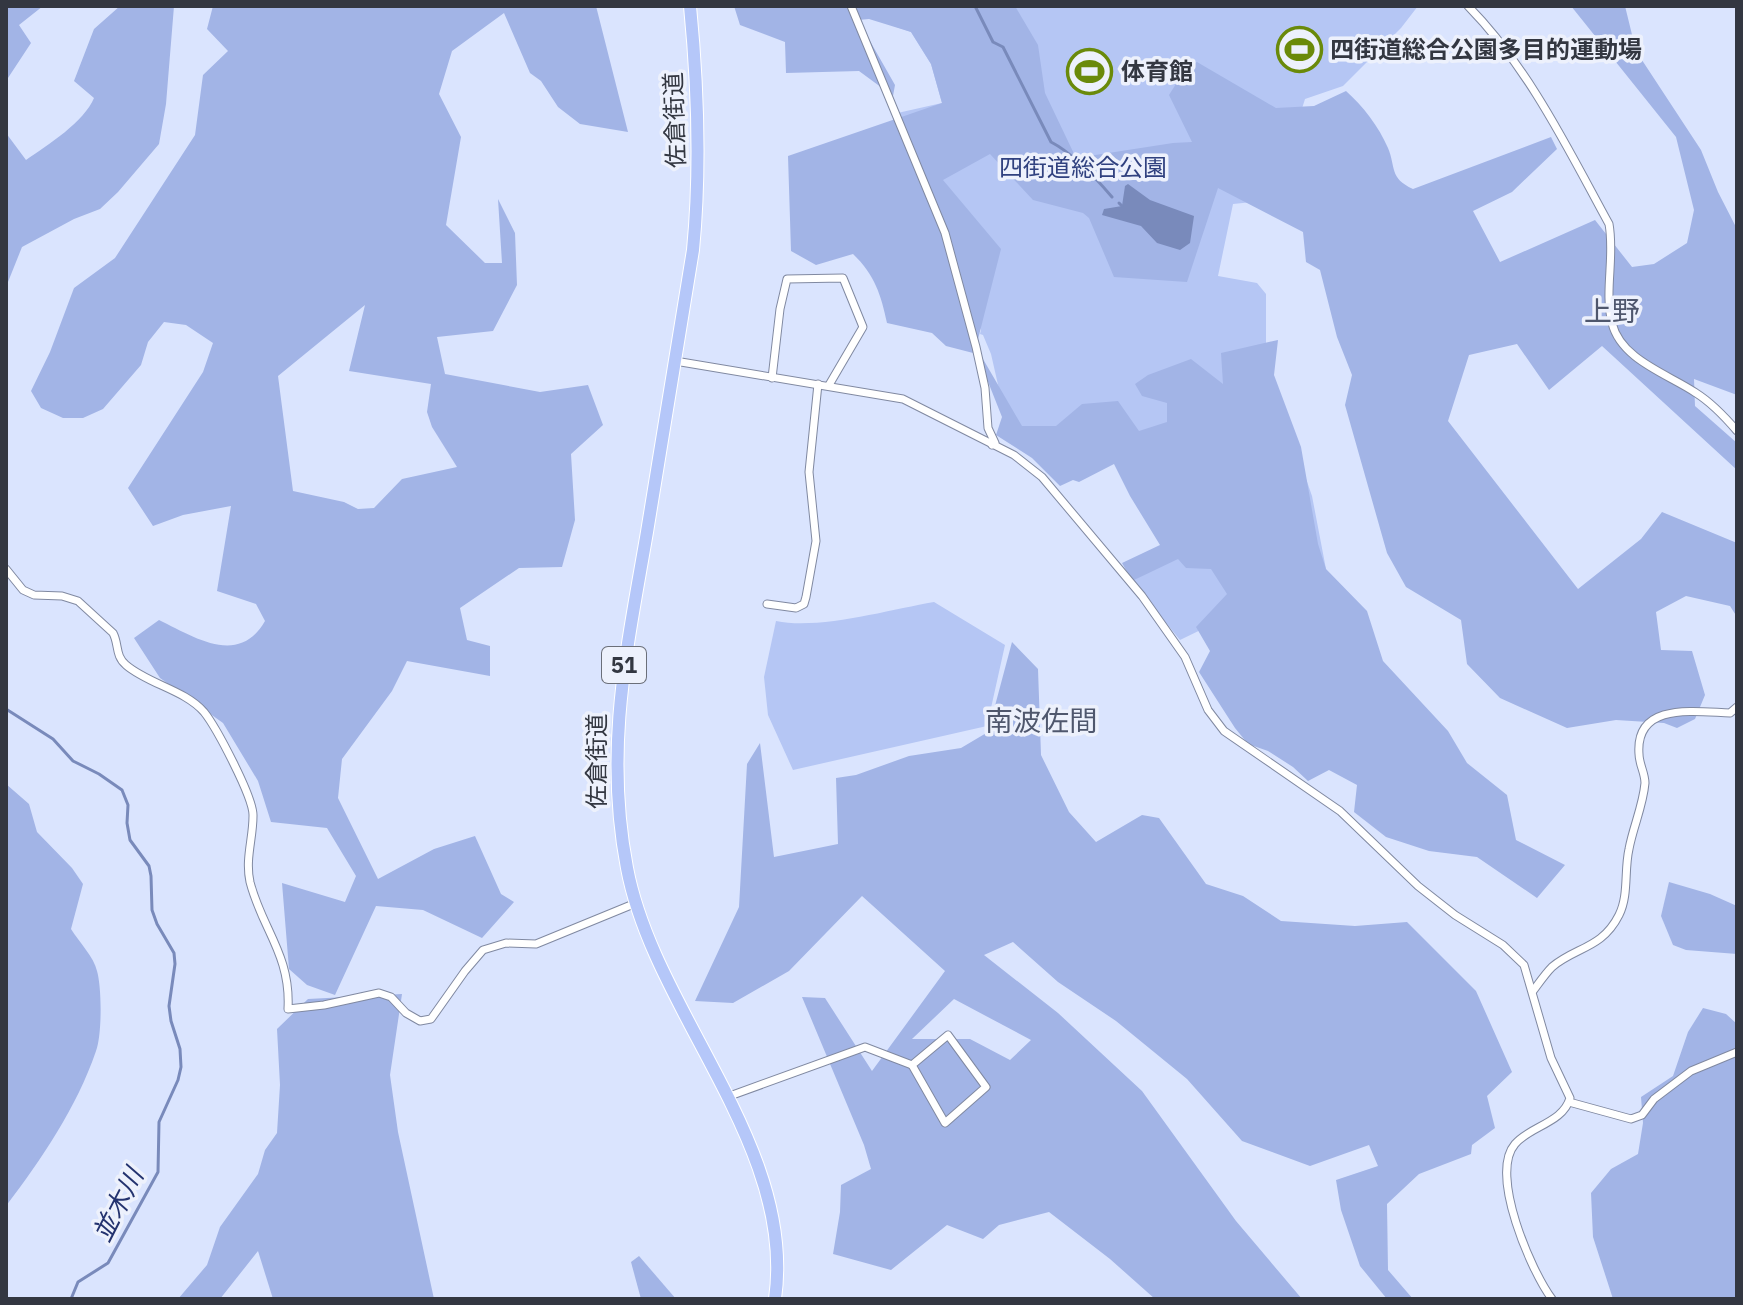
<svg xmlns="http://www.w3.org/2000/svg" width="1743" height="1305" viewBox="0 0 1743 1305" font-family="'IBM Plex Sans','Noto Sans JP',sans-serif">
<rect width="100%" height="100%" fill="#dae4fe"/>
<!-- green -->
<g fill="#b5c6f4">
<path d="M 854,6 L 1418,6 L 1401,28 L 1343,86 L 1305,99 L 1273,200 L 1233,204 L 1218,276 L 1257,283 L 1266,294 L 1266,416 L 1296,450 L 1312,496 L 1326,569 L 1180,640 L 1132,581 L 1171,559 L 1119,447 L 1009,433 L 991,354 L 983,335 L 980,334 L 981,330 L 893,114 L 942,103 L 931,64 L 911,32 L 856,13 Z"/>
<path d="M 934,602 L 1005,645 L 987,726 L 793,770 L 768,715 L 764,677 L 776,621 C 819,630 888,610 934,602 Z"/>
</g>
<!-- forest -->
<g fill="#a2b4e6" fill-rule="evenodd">
<path d="M 6,6 L 43,6 L 19,25 L 31,43 L 6,81 Z"/>
<path d="M 120,6 L 174,6 L 166,104 L 159,144 L 118,192 L 100,209 L 74,219 L 22,247 L 6,287 L 6,133 L 26,160 C 48,145 84,122 94,98 L 74,81 L 94,29 Z"/>
<path d="M 213,6 L 596,6 L 628,132 L 580,124 L 558,107 L 541,81 L 530,73 L 504,13 L 452,51 L 439,94 L 461,137 L 446,225 L 485,263 L 502,263 L 498,199 L 515,233 L 517,285 L 493,331 L 437,337 L 445,374 L 540,392 L 588,385 L 603,425 L 571,454 L 575,520 L 562,567 L 519,568 L 460,608 L 467,640 L 490,646 L 490,676 L 407,661 L 392,691 L 342,759 L 338,798 L 378,879 L 434,849 L 475,836 L 501,894 L 514,902 L 482,938 L 423,910 L 376,906 L 335,995 L 307,985 L 289,969 L 282,883 L 345,902 L 356,876 L 327,828 L 271,822 L 258,781 L 223,723 L 160,678 L 134,638 L 159,620 C 194,637 239,667 265,621 L 256,604 L 217,591 L 231,506 L 183,515 L 153,526 L 128,488 L 203,372 L 213,343 L 186,325 L 164,322 L 148,342 L 141,365 L 103,409 L 83,418 L 63,418 L 41,408 L 31,391 L 50,352 L 74,288 L 115,258 L 195,135 L 203,75 L 228,51 L 207,29 ZM 365,305 L 349,371 L 431,384 L 427,412 L 432,427 L 457,467 L 402,479 L 374,508 L 358,509 L 344,502 L 293,491 L 278,376 Z"/>
<path d="M 734,6 L 1015,6 L 1038,45 L 1045,93 L 1076,158 L 1173,143 L 1192,142 L 1169,95 L 1186,68 L 1197,62 L 1276,108 L 1314,106 L 1346,91 C 1363,106 1379,127 1388,148 C 1396,167 1389,178 1413,189 L 1551,137 L 1557,149 L 1512,192 L 1473,211 L 1500,262 L 1595,220 L 1632,267 L 1654,264 L 1687,243 L 1694,210 L 1676,137 L 1571,6 L 1625,6 L 1636,51 L 1701,150 L 1718,192 L 1737,229 L 1737,395 L 1694,379 L 1695,406 L 1737,443 L 1737,470 L 1602,346 L 1549,390 L 1517,344 L 1469,355 L 1448,421 L 1578,589 L 1641,539 L 1662,512 L 1737,543 L 1737,617 L 1730,606 L 1686,596 L 1656,612 L 1661,650 L 1692,651 L 1705,695 L 1695,719 L 1677,728 L 1664,723 L 1616,720 L 1567,728 L 1500,698 L 1467,664 L 1461,620 L 1406,587 L 1387,553 L 1345,405 L 1352,375 L 1337,337 L 1320,270 L 1306,262 L 1303,232 L 1218,188 L 1187,282 L 1114,277 L 1089,218 L 1083,213 L 1033,200 L 990,154 L 943,180 L 1001,249 L 976,347 L 1022,426 L 1056,426 L 1082,404 L 1118,401 L 1139,431 L 1167,422 L 1167,403 L 1142,396 L 1135,384 L 1148,375 L 1191,359 L 1223,384 L 1221,353 L 1278,340 L 1274,375 L 1301,447 L 1318,544 L 1326,569 L 1367,611 L 1383,661 L 1448,731 L 1467,763 L 1507,795 L 1516,840 L 1565,865 L 1537,898 L 1477,857 L 1429,851 L 1386,837 L 1354,812 L 1357,785 L 1329,770 L 1308,781 L 1293,767 L 1268,751 L 1248,744 L 1235,728 L 1199,672 L 1210,651 L 1196,627 L 1227,594 L 1211,569 L 1186,568 L 1178,559 L 1132,581 L 1122,563 L 1160,545 L 1130,496 L 1114,464 L 1079,482 L 1073,480 L 1060,486 L 1032,458 L 996,435 L 1002,417 L 977,354 L 946,346 L 932,333 L 887,323 C 881,295 875,275 853,254 L 816,265 L 791,251 L 788,156 L 942,103 L 931,64 L 911,32 L 869,19 L 858,20 L 895,85 L 893,96 L 859,71 L 786,73 L 785,42 L 740,25 Z"/>
<path d="M 1012,642 L 1038,669 L 1041,755 L 1069,812 L 1096,842 L 1142,815 L 1159,818 L 1206,884 L 1243,896 L 1281,921 L 1355,926 L 1407,922 L 1476,991 L 1512,1072 L 1487,1096 L 1495,1128 L 1472,1145 L 1471,1154 L 1419,1174 L 1387,1204 L 1388,1270 L 1413,1299 L 1387,1299 L 1360,1266 L 1341,1210 L 1336,1180 L 1378,1166 L 1369,1145 L 1310,1166 L 1242,1141 L 1187,1079 L 1116,1021 L 1058,982 L 1013,942 L 984,955 L 1058,1013 L 1142,1091 L 1236,1221 L 1302,1299 L 1155,1299 L 1110,1259 L 1049,1212 L 999,1225 L 983,1239 L 947,1225 L 891,1270 L 833,1254 L 840,1212 L 841,1185 L 871,1169 L 864,1145 L 802,997 L 825,998 L 872,1071 L 945,971 L 862,896 L 789,971 L 733,1003 L 695,1001 L 739,907 L 747,764 L 760,743 L 774,857 L 838,844 L 836,778 L 856,775 L 909,756 L 961,748 L 988,732 ZM 954,999 L 1031,1040 L 1010,1060 L 970,1039 L 912,1039 Z"/>
<path d="M 6,784 L 29,804 L 37,832 L 72,868 L 83,884 L 71,929 C 79,942 94,957 97,971 C 102,988 102,1035 96,1051 C 77,1107 41,1160 6,1206 Z"/>
<path d="M 1669,882 L 1710,894 L 1737,906 L 1737,954 L 1686,950 L 1673,945 L 1661,916 Z"/>
<path d="M 402,994 L 390,1075 L 398,1132 L 434,1299 L 273,1299 L 258,1251 L 220,1299 L 178,1299 L 207,1265 L 220,1227 L 258,1174 L 265,1150 L 277,1133 L 280,1085 L 277,1029 L 308,999 Z"/>
<path d="M 1703,1008 L 1726,1014 L 1737,1024 L 1737,1299 L 1613,1299 L 1593,1237 L 1591,1193 L 1611,1169 L 1638,1154 L 1643,1123 L 1641,1097 L 1673,1076 L 1688,1032 Z"/>
<path d="M 639,1256 L 676,1299 L 641,1299 L 631,1262 Z"/>
</g>
<!-- water -->
<path fill="#798abb" d="M 1128,184 L 1150,200 L 1194,216 L 1190,243 L 1180,250 L 1157,243 L 1141,226 L 1102,215 L 1104,209 L 1122,206 L 1125,186 Z"/>
<g fill="none" stroke-linecap="round" stroke-linejoin="round">
<!-- stream -->
<g stroke="#798abb" stroke-width="3">
<path d="M 975,6 L 993,42 L 1003,47 L 1051,142 C 1074,154 1095,177 1112,197"/>
<path d="M 1119,203 L 1122,206"/>
<path d="M 6,709 L 53,739 L 73,761 L 99,774 L 122,790 L 128,805 L 127,823 L 130,840 L 149,866 L 151,876 L 152,910 L 157,924 L 174,953 L 175,964 L 169,1006 L 171,1021 L 180,1049 L 181,1067 L 178,1080 L 159,1122 L 158,1172 L 108,1263 L 78,1282 L 71,1299"/>
</g>
<defs>
<g id="street">
<path d="M 851,6 L 945,233 L 976,347 L 985,388 L 988,428 L 995,443 L 992,445"/>
<path d="M 1468,6 C 1529,68 1568,149 1609,224 C 1615,257 1604,291 1612,323 C 1621,360 1668,374 1696,393 C 1712,403 1725,417 1737,431"/>
<path d="M 675,361 L 903,399 L 1014,455 L 1042,477 L 1142,596 L 1185,657 L 1208,710 L 1224,731 L 1340,811 L 1418,886 L 1455,915 L 1503,945 L 1524,965 L 1551,1058 L 1570,1098 C 1563,1123 1530,1126 1515,1144 C 1489,1174 1531,1271 1552,1299"/>
<path d="M 772,378 L 780,309 L 787,279 L 843,278 L 863,327 L 829,385"/>
<path d="M 6,569 L 23,590 L 34,595 L 62,596 L 78,601 L 113,633 C 119,644 115,656 126,665 C 148,684 185,690 204,712 C 216,727 254,798 253,816 C 253,839 245,859 250,882 C 262,929 291,955 288,1009 L 324,1005 L 379,993 L 391,997 L 406,1013 L 420,1021 L 431,1019 L 465,971 L 483,950 L 506,943 L 536,944 L 636,903"/>
<path d="M 767,604 L 796,608 L 804,604 L 806,597 L 816,541 L 809,472 L 818,384"/>
<path d="M 1533,991 C 1539,983 1545,974 1552,967 C 1575,947 1602,949 1619,915 C 1629,895 1624,871 1629,849 C 1633,827 1643,806 1645,783 C 1645,773 1639,764 1639,754 C 1635,701 1697,712 1730,713 L 1737,707"/>
<path d="M 948,1035 L 986,1087 L 945,1123 L 912,1065 Z"/>
<path d="M 727,1097 L 865,1047 L 912,1065"/>
<path d="M 1569,1102 L 1631,1119 L 1642,1115 L 1654,1099 L 1691,1071 L 1737,1052"/>
</g>
<path id="highway" d="M 690,6 C 698,88 701,168 693,250 C 677,344 662,438 647,532 C 627,649 604,749 627,868 C 654,1012 797,1146 775,1299"/>
</defs>
<!-- street casing -->
<use href="#street" stroke="#8089a1" stroke-width="9"/>
<!-- highway casing -->
<use href="#highway" stroke="#fff" stroke-width="14"/>
<!-- street -->
<use href="#street" stroke="#fff" stroke-width="7"/>
<!-- highway -->
<use href="#highway" stroke="#b5c7f9" stroke-width="12"/>
</g>
<!-- icons -->
<defs>
<symbol id="stadium-ring" viewBox="-11 -11 22 22"><circle r="9.5" fill="#edf1fc" stroke="#6a8a0a" stroke-width="1.5"/><path d="M0-5a6.5 5 0 1 0 0 10a6.5 5 0 1 0 0-10ZM-3.5-1.8h7v3.6h-7Z" fill="#6a8a0a"/></symbol>
</defs>
<g fill-rule="evenodd">
<use href="#stadium-ring" x="1274" y="24" width="51" height="51"/>
<use href="#stadium-ring" x="1064" y="46" width="51" height="51"/>
</g>
<g text-anchor="middle" stroke-width="7" stroke-linejoin="round" paint-order="stroke">
<!-- shield labels -->
<rect fill="#edf1fc" stroke="#6b6f79" stroke-width="2" x="602" y="647" width="44" height="36" rx="6"/>
<g font-size="22" font-weight="bold" fill="#333741">
<text x="624" y="673">51</text>
</g>
<!-- poi labels -->
<g font-size="24" font-weight="bold" fill="#333741" stroke="#edf1fc" text-anchor="start">
<text x="1330" y="58">四街道総合公園多目的運動場</text>
<text x="1121" y="80">体育館</text>
</g>
<!-- street labels -->
<g font-size="24" fill="#333741" stroke="#edf1fc">
<text transform="translate(675 120) rotate(-92)" y="8">佐倉街道</text>
<text transform="translate(597 761) rotate(-90)" y="8">佐倉街道</text>
</g>
<!-- park labels -->
<g font-size="24" fill="#30417f" stroke="#edf1fc">
<text x="1083" y="176">四街道総合公園</text>
</g>
<!-- water labels -->
<g font-size="26" font-style="italic" fill="#24336f" stroke="#edf1fc">
<text transform="translate(118 1205) rotate(-63)" y="9">並木川</text>
</g>
<!-- quarter labels -->
<g font-size="28" fill="#4f576d" stroke="#edf1fc">
<text x="1612" y="321">上野</text>
<text x="1041" y="731">南波佐間</text>
</g>
</g>
<!-- border -->
<rect width="1743" height="1305" fill="none" stroke="#333741" stroke-width="16"/>
</svg>
